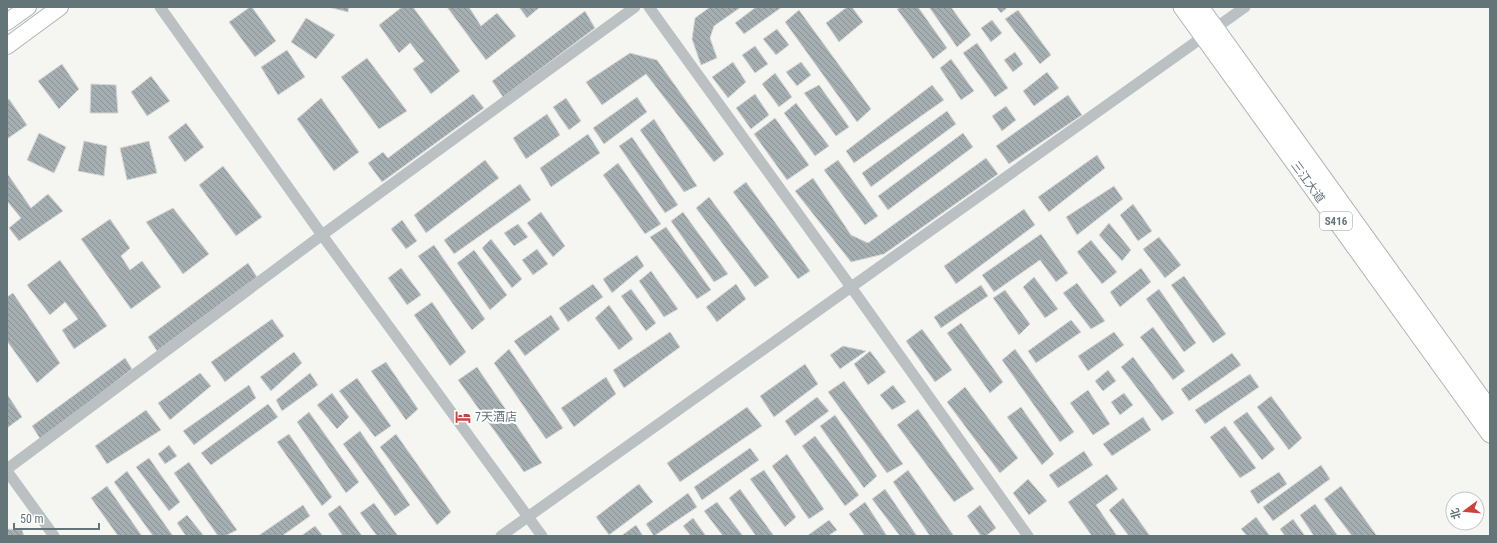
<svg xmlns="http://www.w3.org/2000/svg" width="1497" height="543" viewBox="0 0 1497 543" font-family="'Roboto Condensed','Noto Sans SC',sans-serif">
<defs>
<pattern id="building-back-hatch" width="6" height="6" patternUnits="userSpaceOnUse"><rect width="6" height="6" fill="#a5aeb1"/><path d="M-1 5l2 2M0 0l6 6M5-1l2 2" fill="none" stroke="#8a9295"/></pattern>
</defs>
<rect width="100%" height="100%" fill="#f5f5f2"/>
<!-- building -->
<g fill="url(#building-back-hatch)" stroke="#d7d6d5">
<path d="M 250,7 L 252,7 L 276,41 L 255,57 L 229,22 Z"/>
<path d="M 328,7 L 349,7 L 348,12 Z"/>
<path d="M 402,7 L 413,7 L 460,71 L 431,94 L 413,69 L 424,61 L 410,43 L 399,53 L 379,25 Z"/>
<path d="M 447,7 L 469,7 L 481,26 L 497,13 L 516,36 L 486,60 Z"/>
<path d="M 519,7 L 540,7 L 527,18 Z"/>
<path d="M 710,7 L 741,7 L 714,26 L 710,38 L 717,58 L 701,65 L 692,39 L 695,18 Z"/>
<path d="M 756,7 L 782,7 L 744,34 L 735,23 Z"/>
<path d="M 847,7 L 852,7 L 863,22 L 839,42 L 826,23 Z"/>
<path d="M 901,7 L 918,7 L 947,48 L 933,59 L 897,9 Z"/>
<path d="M 929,7 L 951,7 L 971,35 L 957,47 Z"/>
<path d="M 996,7 L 1008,7 L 1001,13 Z"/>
<path d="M 799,10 L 871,109 L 857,122 L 785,22 Z"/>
<path d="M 1018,10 L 1051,55 L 1040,64 L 1005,19 Z"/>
<path d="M 585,11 L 595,28 L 503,97 L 492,81 Z"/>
<path d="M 306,18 L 335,35 L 316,59 L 291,42 Z"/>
<path d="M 992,20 L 1002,33 L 991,42 L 981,28 Z"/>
<path d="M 777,29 L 789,45 L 776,55 L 763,39 Z"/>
<path d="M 977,43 L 1008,88 L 995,97 L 963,53 Z"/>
<path d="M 755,46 L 768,64 L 755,73 L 742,55 Z"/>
<path d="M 287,50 L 305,77 L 278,95 L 261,67 Z"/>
<path d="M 1015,52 L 1023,64 L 1013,72 L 1004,60 Z"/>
<path d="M 630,53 L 657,60 L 724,154 L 714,162 L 646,74 L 602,105 L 586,82 Z"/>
<path d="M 367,58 L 407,111 L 379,129 L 341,77 Z"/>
<path d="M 951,59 L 974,91 L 961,100 L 940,68 Z"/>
<path d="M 733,62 L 746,82 L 728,98 L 712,77 Z"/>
<path d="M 801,62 L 811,75 L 797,86 L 786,72 Z"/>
<path d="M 62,64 L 79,89 L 59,109 L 38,81 Z"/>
<path d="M 1047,72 L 1059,88 L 1034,106 L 1023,91 Z"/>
<path d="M 775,73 L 792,97 L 779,107 L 762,84 Z"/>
<path d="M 151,76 L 170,101 L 147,116 L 131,92 Z"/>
<path d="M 91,84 L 116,85 L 118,113 L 90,113 Z"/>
<path d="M 819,85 L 849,127 L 836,136 L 804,93 Z"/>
<path d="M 932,85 L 944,100 L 854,163 L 846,151 Z"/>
<path d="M 473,94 L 484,108 L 382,182 L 368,163 L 383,152 L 388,158 Z"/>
<path d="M 755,94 L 769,115 L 751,129 L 736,108 Z"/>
<path d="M 1068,95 L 1082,115 L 1009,164 L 996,146 Z"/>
<path d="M 637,97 L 647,112 L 604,144 L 593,128 Z"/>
<path d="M 321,98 L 359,152 L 334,171 L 297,119 Z"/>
<path d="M 566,98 L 581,121 L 569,130 L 553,107 Z"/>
<path d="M 9,99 L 27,125 L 7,139 L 7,100 Z"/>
<path d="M 796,103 L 829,146 L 815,156 L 784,113 Z"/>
<path d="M 1006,106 L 1016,120 L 1002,131 L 992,116 Z"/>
<path d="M 947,111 L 956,124 L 871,187 L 862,173 Z"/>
<path d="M 547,114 L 560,135 L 526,159 L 513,138 Z"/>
<path d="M 775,118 L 809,165 L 787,180 L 754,134 Z"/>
<path d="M 654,119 L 697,186 L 684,192 L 640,130 Z"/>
<path d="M 186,123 L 204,147 L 185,162 L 168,137 Z"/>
<path d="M 39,133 L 66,147 L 54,173 L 27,160 Z"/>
<path d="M 963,133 L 973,147 L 888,210 L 878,196 Z"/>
<path d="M 588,134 L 600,153 L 551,187 L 540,168 Z"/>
<path d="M 632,137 L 678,205 L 665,213 L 619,146 Z"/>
<path d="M 84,141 L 107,146 L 104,176 L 78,171 Z"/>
<path d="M 149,141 L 157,173 L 127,180 L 120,148 Z"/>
<path d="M 1097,155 L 1105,168 L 1049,212 L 1038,197 Z"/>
<path d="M 986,158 L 998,174 L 884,254 L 851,262 L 795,191 L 813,178 L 851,235 L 868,243 Z"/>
<path d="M 485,160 L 499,178 L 426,233 L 414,215 Z"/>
<path d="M 838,160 L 878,216 L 865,225 L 824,170 Z"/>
<path d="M 618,163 L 661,224 L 645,234 L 603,175 Z"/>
<path d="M 223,166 L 262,217 L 236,236 L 199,185 Z"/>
<path d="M 7,173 L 31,208 L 48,194 L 63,211 L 19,241 L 9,228 L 21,218 L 7,201 Z"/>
<path d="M 746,182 L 810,271 L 798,279 L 733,192 Z"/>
<path d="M 520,184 L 531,200 L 454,254 L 444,240 Z"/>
<path d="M 1114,186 L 1123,199 L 1077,235 L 1066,217 Z"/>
<path d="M 709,197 L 769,277 L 755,287 L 696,208 Z"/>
<path d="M 1133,204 L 1152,231 L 1138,241 L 1120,215 Z"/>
<path d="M 173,208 L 209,254 L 183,274 L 146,222 Z"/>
<path d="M 1024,209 L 1035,225 L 956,284 L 944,266 Z"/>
<path d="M 541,212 L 565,246 L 553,257 L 527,223 Z"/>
<path d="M 683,212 L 728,274 L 714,282 L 671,221 Z"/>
<path d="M 110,219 L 130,248 L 121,256 L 130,270 L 142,261 L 161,287 L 131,309 L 81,239 Z"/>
<path d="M 402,220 L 417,241 L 406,249 L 391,229 Z"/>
<path d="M 1109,223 L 1131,250 L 1122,261 L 1099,235 Z"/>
<path d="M 518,224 L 528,237 L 514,246 L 504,233 Z"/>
<path d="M 666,227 L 711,290 L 697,299 L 650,237 Z"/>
<path d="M 1041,234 L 1068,273 L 1056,282 L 1040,260 L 994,292 L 982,275 Z"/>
<path d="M 1159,237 L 1181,265 L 1165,278 L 1143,249 Z"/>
<path d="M 491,239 L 522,279 L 512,288 L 482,248 Z"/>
<path d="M 1091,240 L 1117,272 L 1102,284 L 1077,252 Z"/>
<path d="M 434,245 L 485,319 L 472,330 L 418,256 Z"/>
<path d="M 537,249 L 548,264 L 533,275 L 522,260 Z"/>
<path d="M 474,250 L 507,295 L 490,310 L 457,263 Z"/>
<path d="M 637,255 L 644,266 L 612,293 L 603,279 Z"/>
<path d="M 60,260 L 107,326 L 74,349 L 62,330 L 78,319 L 65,302 L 50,315 L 27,285 Z"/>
<path d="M 248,263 L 257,277 L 157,351 L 148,337 Z"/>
<path d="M 401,268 L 421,295 L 407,305 L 388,278 Z"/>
<path d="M 1141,268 L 1151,282 L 1120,307 L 1110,292 Z"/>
<path d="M 651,271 L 678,309 L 664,317 L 639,281 Z"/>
<path d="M 1184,276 L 1226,334 L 1213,343 L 1171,285 Z"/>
<path d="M 1034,277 L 1058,309 L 1045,318 L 1023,287 Z"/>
<path d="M 1077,283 L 1105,321 L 1091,329 L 1063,293 Z"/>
<path d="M 593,284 L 603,297 L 568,322 L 559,308 Z"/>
<path d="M 736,284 L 746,299 L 717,322 L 706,307 Z"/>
<path d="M 981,285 L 988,296 L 941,328 L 934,317 Z"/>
<path d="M 631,289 L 656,323 L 646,331 L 621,296 Z"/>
<path d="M 1159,289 L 1196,343 L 1184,352 L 1146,299 Z"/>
<path d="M 1005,290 L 1030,324 L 1019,335 L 993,298 Z"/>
<path d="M 13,293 L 60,363 L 37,383 L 7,341 L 7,297 Z"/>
<path d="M 432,302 L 466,352 L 450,366 L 414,315 Z"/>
<path d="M 609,305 L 633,339 L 619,350 L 595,318 Z"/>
<path d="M 551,315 L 560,329 L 525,356 L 514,341 Z"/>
<path d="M 272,319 L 284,336 L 225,382 L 211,362 Z"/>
<path d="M 1071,320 L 1081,332 L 1036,363 L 1028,351 Z"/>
<path d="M 961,323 L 1003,382 L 990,393 L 947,333 Z"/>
<path d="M 1153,327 L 1185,371 L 1173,380 L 1140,337 Z"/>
<path d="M 922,329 L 952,370 L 935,382 L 906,341 Z"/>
<path d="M 670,332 L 680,347 L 624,388 L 613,370 Z"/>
<path d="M 1114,332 L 1124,345 L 1088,371 L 1078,356 Z"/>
<path d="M 843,346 L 866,351 L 840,369 L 830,355 Z"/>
<path d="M 509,349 L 563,428 L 546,439 L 494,363 Z"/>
<path d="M 1015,349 L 1074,432 L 1060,442 L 1002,360 Z"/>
<path d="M 870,351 L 886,372 L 868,385 L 854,364 Z"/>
<path d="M 294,352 L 302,363 L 271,391 L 260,377 Z"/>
<path d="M 1232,353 L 1241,365 L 1189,401 L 1181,389 Z"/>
<path d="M 1133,357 L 1174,413 L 1162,421 L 1121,367 Z"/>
<path d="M 125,358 L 132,369 L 41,440 L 32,426 Z"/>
<path d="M 386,362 L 418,409 L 406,420 L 371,371 Z"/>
<path d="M 805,364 L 818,384 L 774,417 L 760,396 Z"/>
<path d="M 477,367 L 542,463 L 524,472 L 458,380 Z"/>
<path d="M 1108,370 L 1116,381 L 1103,391 L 1095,381 Z"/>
<path d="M 200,373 L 211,386 L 170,420 L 158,403 Z"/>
<path d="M 310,373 L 318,385 L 282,411 L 276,400 Z"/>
<path d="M 1250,374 L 1259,387 L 1205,424 L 1195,410 Z"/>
<path d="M 606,377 L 616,394 L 574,427 L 561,408 Z"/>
<path d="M 357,378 L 391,426 L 375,437 L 339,391 Z"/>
<path d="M 844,381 L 903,464 L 887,473 L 828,392 Z"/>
<path d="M 249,385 L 256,398 L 194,445 L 183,431 Z"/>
<path d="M 893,385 L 906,402 L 892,410 L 880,395 Z"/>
<path d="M 965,387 L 1018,458 L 1000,473 L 947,402 Z"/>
<path d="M 1088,390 L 1110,424 L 1093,435 L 1070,403 Z"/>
<path d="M 332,393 L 349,417 L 337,429 L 317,405 Z"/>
<path d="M 1124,393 L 1133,405 L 1120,415 L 1111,402 Z"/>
<path d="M 7,394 L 22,417 L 7,428 Z"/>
<path d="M 1271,396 L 1302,438 L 1289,450 L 1257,407 Z"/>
<path d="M 817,397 L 829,411 L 795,436 L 785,421 Z"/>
<path d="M 268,404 L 278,417 L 211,465 L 201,453 Z"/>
<path d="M 747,407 L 762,426 L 680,482 L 667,463 Z"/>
<path d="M 1021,407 L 1054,454 L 1042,465 L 1007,417 Z"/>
<path d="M 918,409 L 974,489 L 954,502 L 897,425 Z"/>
<path d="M 146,410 L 161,430 L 107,464 L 95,446 Z"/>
<path d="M 309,412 L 359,482 L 346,493 L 297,422 Z"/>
<path d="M 1247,412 L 1275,449 L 1262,460 L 1233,422 Z"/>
<path d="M 835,415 L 877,476 L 864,488 L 820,426 Z"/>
<path d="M 1143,417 L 1151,430 L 1112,456 L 1103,444 Z"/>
<path d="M 1225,426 L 1256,468 L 1240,478 L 1210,437 Z"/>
<path d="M 360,431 L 410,505 L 395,516 L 343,444 Z"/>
<path d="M 289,434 L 332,497 L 322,506 L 277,442 Z"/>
<path d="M 396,434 L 451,512 L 437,525 L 380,447 Z"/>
<path d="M 815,436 L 859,495 L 845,506 L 802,446 Z"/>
<path d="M 169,445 L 177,456 L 165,464 L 158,454 Z"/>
<path d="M 750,448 L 759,460 L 702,500 L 694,487 Z"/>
<path d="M 1084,451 L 1093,465 L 1058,488 L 1049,475 Z"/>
<path d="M 787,454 L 824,509 L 809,519 L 772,466 Z"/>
<path d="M 149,458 L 180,502 L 169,511 L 136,467 Z"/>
<path d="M 189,462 L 237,530 L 225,536 L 218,536 L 174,473 Z"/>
<path d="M 1321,465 L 1330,479 L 1273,521 L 1263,507 Z"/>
<path d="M 764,470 L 796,517 L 785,527 L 750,479 Z"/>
<path d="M 908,470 L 954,536 L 930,536 L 893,482 Z"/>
<path d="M 127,471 L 173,536 L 153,536 L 114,482 Z"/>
<path d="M 1279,472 L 1287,484 L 1258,504 L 1250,491 Z"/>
<path d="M 1107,474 L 1118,489 L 1096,505 L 1117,536 L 1092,536 L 1068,502 Z"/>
<path d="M 1028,479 L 1047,501 L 1029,515 L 1013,493 Z"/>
<path d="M 639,484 L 653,502 L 609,535 L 596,517 Z"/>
<path d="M 107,486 L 142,536 L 118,536 L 91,498 Z"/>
<path d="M 1341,486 L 1377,536 L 1352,536 L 1324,499 Z"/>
<path d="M 740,489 L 774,536 L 756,536 L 729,498 Z"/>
<path d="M 885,489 L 917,536 L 900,536 L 872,499 Z"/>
<path d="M 688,493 L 697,507 L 654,536 L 646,524 Z"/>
<path d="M 1123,498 L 1150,536 L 1129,536 L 1109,510 Z"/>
<path d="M 717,502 L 743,536 L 723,536 L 704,511 Z"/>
<path d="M 865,502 L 887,536 L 865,536 L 849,514 Z"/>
<path d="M 374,503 L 398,536 L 377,536 L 360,513 Z"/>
<path d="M 1315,504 L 1338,536 L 1314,536 L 1300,515 Z"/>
<path d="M 303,505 L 310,516 L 282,536 L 258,536 Z"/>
<path d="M 340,505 L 362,536 L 343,536 L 328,514 Z"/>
<path d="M 980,505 L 996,528 L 986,536 L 981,536 L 967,516 Z"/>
<path d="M 187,515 L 204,536 L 186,536 L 177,523 Z"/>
<path d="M 1256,517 L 1270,536 L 1247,536 L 1241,529 Z"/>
<path d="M 693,518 L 706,536 L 691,536 L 683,526 Z"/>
<path d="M 1293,519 L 1305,536 L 1285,536 L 1280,529 Z"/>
<path d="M 829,520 L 837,530 L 828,536 L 807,536 Z"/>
<path d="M 636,525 L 643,536 L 621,536 Z"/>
<path d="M 315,526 L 323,536 L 301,536 Z"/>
<path d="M 7,529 L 22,530 L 24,536 L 7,536 Z"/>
</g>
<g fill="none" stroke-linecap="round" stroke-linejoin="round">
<defs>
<g id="secondary">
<path d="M 7,22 L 28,7"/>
<path d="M 7,46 L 60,7"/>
</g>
<g id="primary">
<path d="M 1182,7 L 1490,434"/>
<path d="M 1200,7 L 1490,410"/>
</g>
</defs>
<!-- secondary casing -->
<use href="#secondary" stroke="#adb4b7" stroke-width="18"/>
<!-- primary casing -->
<use href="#primary" stroke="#afb4b6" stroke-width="19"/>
<!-- street -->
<g stroke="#bbc0c2" stroke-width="11">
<path d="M 160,7 L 322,235 L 542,536"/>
<path d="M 649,7 L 851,287 L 1028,536"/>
<path d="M 7,469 L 322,235 L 635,7"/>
<path d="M 7,471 L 54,536"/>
<path d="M 501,536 L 1245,7"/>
</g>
<!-- secondary -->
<use href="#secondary" stroke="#fff" stroke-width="16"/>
<!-- primary -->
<use href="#primary" stroke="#fff" stroke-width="17"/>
</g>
<!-- icons -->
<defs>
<symbol id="hotel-bare" viewBox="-9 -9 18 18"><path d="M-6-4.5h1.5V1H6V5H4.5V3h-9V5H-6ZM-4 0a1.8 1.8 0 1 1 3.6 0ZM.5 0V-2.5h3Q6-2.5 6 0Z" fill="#ce413a" stroke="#fff" stroke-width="2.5" paint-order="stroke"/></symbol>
</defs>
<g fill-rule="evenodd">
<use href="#hotel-bare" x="452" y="406" width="22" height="22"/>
</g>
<g text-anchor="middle" stroke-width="4" stroke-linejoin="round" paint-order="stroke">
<!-- shield labels -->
<rect fill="#fff" stroke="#929ea2" stroke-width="1" x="1320" y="212" width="32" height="18" rx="3"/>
<g font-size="11" font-weight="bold" fill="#64757a">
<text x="1336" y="225">S416</text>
</g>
<!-- street labels -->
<g font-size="12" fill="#64757a" stroke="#fff">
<text transform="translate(1308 182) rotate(54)" y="4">三江大道</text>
</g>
<!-- poi labels -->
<g font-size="12" fill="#64757a" stroke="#fff" text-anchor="start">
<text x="475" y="421">7天酒店</text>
</g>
</g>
<!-- border -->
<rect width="1497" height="543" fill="none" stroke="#64757a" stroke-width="16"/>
<!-- north arrow -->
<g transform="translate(1465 511) rotate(254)"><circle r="19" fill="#ffffff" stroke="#c1c8ca"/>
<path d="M0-3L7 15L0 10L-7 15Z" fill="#ce413a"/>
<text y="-6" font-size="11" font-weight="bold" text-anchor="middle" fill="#64757a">北</text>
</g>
<!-- scale -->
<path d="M14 523v6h85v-6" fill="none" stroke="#64757a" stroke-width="2"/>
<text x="20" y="523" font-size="12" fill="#64757a" stroke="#ffffff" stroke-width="3" paint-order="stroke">50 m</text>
</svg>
